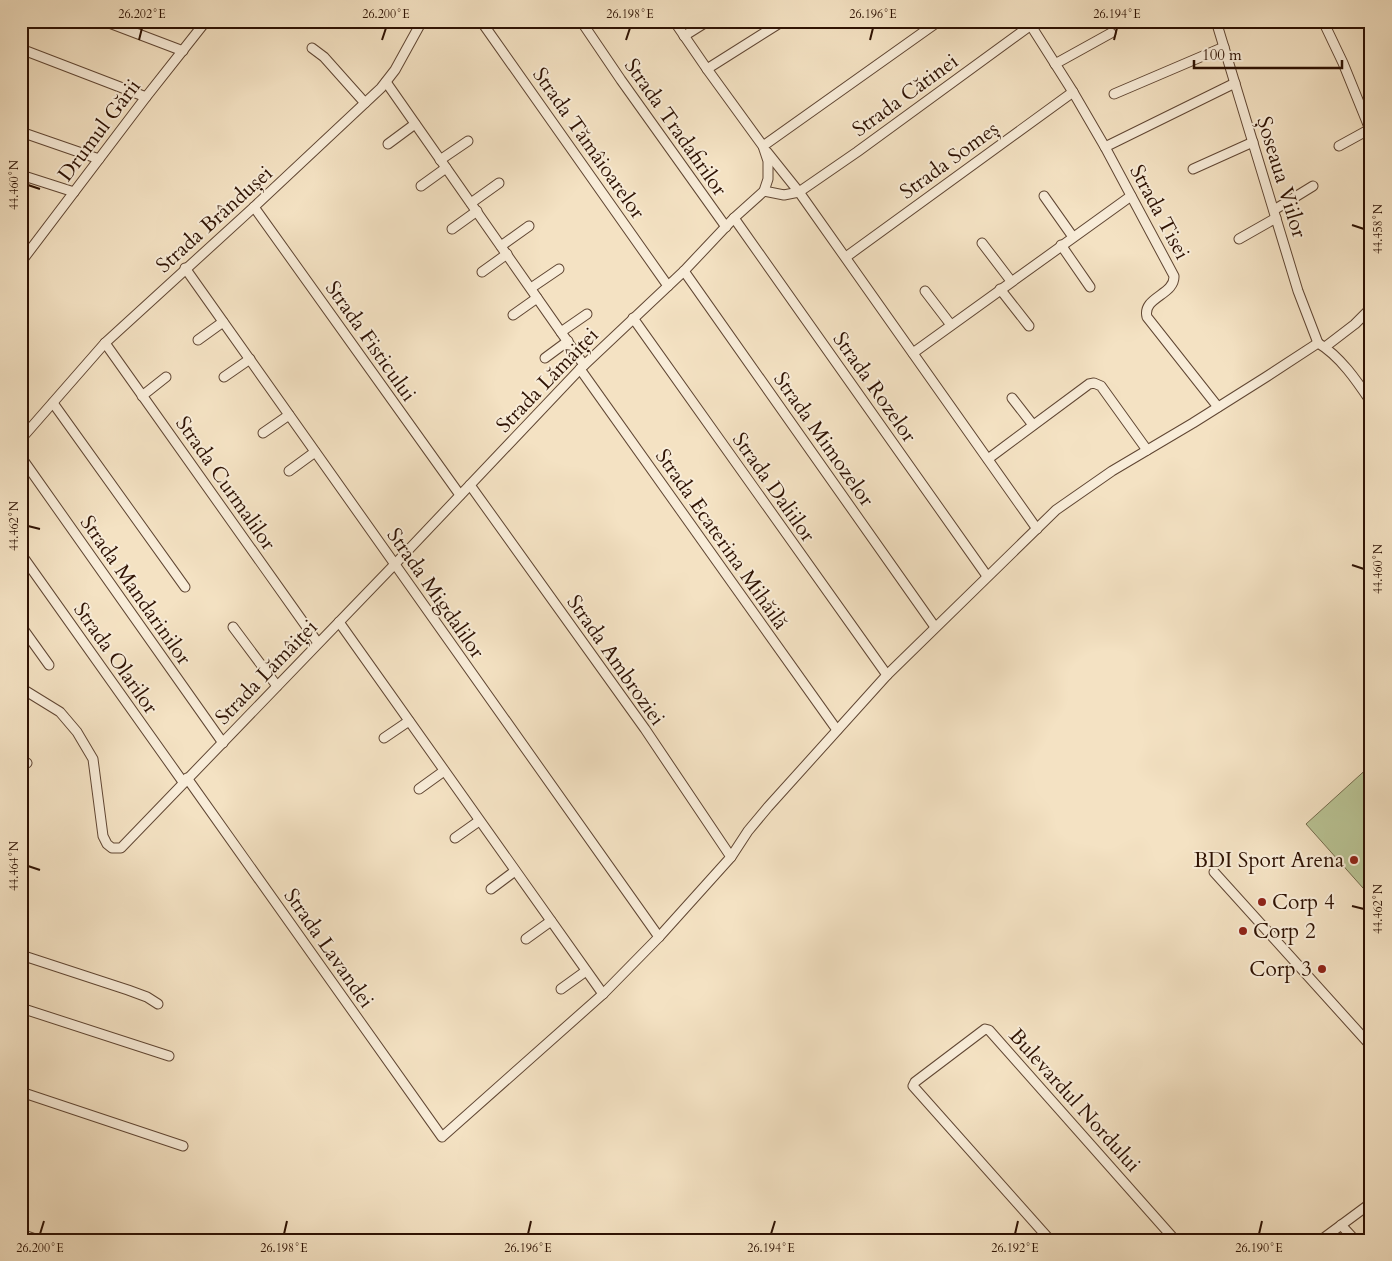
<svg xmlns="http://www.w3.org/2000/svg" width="1392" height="1261" viewBox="0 0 1392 1261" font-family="Cardo,serif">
<rect width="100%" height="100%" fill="#f4e2c3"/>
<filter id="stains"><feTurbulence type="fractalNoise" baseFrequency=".004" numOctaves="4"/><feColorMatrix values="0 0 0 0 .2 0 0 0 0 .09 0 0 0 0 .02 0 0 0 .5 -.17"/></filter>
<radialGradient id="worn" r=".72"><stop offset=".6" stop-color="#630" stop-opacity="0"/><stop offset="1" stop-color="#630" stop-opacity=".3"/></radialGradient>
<!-- green -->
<path fill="#b9c495" stroke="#746b4c" d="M 1371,765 L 1371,897 L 1306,824 Z"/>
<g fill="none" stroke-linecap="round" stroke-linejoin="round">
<defs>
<g id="minor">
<path d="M 104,21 L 183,51"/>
<path d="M 481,21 L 668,286"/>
<path d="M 581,21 L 621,80 L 726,227"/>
<path d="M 1028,21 L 1073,92 L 1105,147 L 1174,276 C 1175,295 1142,297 1147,317 L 1218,407"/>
<path d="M 1216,21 L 1298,291 L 1318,343"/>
<path d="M 1323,21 L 1343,63 L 1371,132"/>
<path d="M 684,36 L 708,21"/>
<path d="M 312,48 L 324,57 L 365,103"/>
<path d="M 21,49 L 146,97"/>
<path d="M 1055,64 L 1111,33"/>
<path d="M 707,69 L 783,21"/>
<path d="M 386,82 L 584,365"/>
<path d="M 1114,94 L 1224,47"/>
<path d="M 21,132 L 99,159"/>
<path d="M 388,144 L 415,124"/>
<path d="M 763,146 L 939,21"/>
<path d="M 1339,146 L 1370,129"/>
<path d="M 1105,147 L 1235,83"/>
<path d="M 767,152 L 799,192 L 1037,529"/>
<path d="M 440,160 L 468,141"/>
<path d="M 1193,169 L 1253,142"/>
<path d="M 21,175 L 74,192"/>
<path d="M 421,186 L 446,168"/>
<path d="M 764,191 L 784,195 L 799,192 L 857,152 L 1031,25"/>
<path d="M 1044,196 L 1073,237"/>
<path d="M 471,203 L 499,183"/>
<path d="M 254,207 L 460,495"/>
<path d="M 1274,210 L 1313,186"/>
<path d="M 734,218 L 987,576"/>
<path d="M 452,229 L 477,211"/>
<path d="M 1239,239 L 1276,218"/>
<path d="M 982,243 L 1011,281"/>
<path d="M 1061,245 L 1090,287"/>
<path d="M 501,246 L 529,226"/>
<path d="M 846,257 L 1073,92"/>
<path d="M 21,262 L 146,97 L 206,21"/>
<path d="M 185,268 L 659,937"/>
<path d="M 684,271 L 935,627"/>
<path d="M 482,272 L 507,254"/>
<path d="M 531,288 L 559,269"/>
<path d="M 1000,289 L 1029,326"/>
<path d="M 925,291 L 951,325"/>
<path d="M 513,315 L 537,298"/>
<path d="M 633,318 L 887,675"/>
<path d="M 561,332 L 587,314"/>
<path d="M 198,340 L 223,322"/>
<path d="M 105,343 L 318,643"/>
<path d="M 1318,343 C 1340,356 1357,381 1371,402"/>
<path d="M 1325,347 L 1355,324 L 1371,308"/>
<path d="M 913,353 L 1131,196"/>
<path d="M 545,358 L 568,341"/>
<path d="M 580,369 L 837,730"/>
<path d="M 224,377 L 250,359"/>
<path d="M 142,396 L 166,377"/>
<path d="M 1012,398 L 1033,425"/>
<path d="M 53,403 L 185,587"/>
<path d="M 263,433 L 289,415"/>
<path d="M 21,439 L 105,343 L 254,207 L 381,88 L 395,70 L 422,21"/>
<path d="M 21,457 L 223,743"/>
<path d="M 988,459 L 1089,384 L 1094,383 L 1101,386 L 1147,450"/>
<path d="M 289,471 L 315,452"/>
<path d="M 470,485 L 645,729 L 731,857"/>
<path d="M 21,554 L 183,782"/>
<path d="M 339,622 L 603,994"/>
<path d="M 21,626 L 49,665"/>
<path d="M 233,627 L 277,686"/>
<path d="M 21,688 L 60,712 L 77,732 L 93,759 L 103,836 L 107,844 L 112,848 L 121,848 L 395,564 L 580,369 L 684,271 L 734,218 L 764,191 L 768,179 L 768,161 L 763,146 L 707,69 L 674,21"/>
<path d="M 384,738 L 409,721"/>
<path d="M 21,759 L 27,763"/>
<path d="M 187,778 L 442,1137 L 603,994 L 659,937 L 731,857 L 748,831 L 768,807 L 887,675 L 1056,510 L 1112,471 L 1193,423 L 1266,377 L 1318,343"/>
<path d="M 419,789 L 444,771"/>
<path d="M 455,838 L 479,821"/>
<path d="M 1214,872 L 1371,1046"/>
<path d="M 491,889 L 515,871"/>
<path d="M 526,939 L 551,921"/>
<path d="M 21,955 L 128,990 L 147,997 L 158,1004"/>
<path d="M 561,989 L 586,971"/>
<path d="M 21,1008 L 169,1056"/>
<path d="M 21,1092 L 183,1146"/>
<path d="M 1341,1225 L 1355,1240"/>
<path d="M 21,1234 L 38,1240"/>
<path d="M 1050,1240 L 913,1086 L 915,1082 L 985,1029 L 989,1030 L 1175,1240"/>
<path d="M 1321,1240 L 1371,1203"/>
</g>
</defs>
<!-- minor casing -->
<use href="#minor" stroke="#604633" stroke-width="11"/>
<!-- minor -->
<use href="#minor" stroke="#f8ecd8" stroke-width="9"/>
</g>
<!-- ticks -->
<path fill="none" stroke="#2e1203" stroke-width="2" d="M 139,40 L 142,28M 382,40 L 386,28M 626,40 L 630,28M 870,40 L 873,28M 1114,40 L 1117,28M 28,185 L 40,189M 1352,225 L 1364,229M 28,526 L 40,529M 1352,565 L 1364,569M 28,866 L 40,870M 1352,906 L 1364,909M 40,1234 L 44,1221M 284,1234 L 287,1221M 528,1234 L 531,1221M 771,1234 L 775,1221M 1015,1234 L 1018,1221M 1259,1234 L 1262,1221"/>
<!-- markers -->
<g fill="#8f2418" stroke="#f8ecd8" stroke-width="2">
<circle cx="1354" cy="860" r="5"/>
<circle cx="1262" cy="902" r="5"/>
<circle cx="1243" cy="931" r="5"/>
<circle cx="1322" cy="969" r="5"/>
</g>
<g text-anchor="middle" stroke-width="4" stroke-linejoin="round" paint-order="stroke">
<!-- street labels -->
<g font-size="21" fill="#2e1203" stroke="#f8ecd8">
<text transform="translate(905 95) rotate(-36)" y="7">Strada Cătinei</text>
<text transform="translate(676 127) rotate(55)" y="7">Strada Tradafirilor</text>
<text transform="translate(99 130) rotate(-53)" y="7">Drumul Gării</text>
<text transform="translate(589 143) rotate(55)" y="7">Strada Tămâioarelor</text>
<text transform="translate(949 160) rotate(-36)" y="7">Strada Someș</text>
<text transform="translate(1282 177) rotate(73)" y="7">Șoseaua Viilor</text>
<text transform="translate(1160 212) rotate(62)" y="7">Strada Tisei</text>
<text transform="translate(214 219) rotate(-42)" y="7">Strada Brândușei</text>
<text transform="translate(371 341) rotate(55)" y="7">Strada Fisticului</text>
<text transform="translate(547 380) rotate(-46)" y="7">Strada Lămâiței</text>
<text transform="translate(875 387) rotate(55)" y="7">Strada Rozelor</text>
<text transform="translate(824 439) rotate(55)" y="7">Strada Mimozelor</text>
<text transform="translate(226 483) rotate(55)" y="7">Strada Curmalilor</text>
<text transform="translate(774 487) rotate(55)" y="7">Strada Daliilor</text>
<text transform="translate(722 539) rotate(55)" y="7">Strada Ecaterina Mihăilă</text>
<text transform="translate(136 590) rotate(55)" y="7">Strada Mandarinilor</text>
<text transform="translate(436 593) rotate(55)" y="7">Strada Migdalilor</text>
<text transform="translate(116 658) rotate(55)" y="7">Strada Olarilor</text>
<text transform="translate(616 660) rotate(55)" y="7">Strada Ambroziei</text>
<text transform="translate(266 672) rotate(-46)" y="7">Strada Lămâiței</text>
<text transform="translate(329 948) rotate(55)" y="7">Strada Lavandei</text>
<text transform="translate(1075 1100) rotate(48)" y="7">Bulevardul Nordului</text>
</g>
<!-- poi labels -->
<g font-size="21" fill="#2e1203" stroke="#f8ecd8" text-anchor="end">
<text x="1344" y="867">BDI Sport Arena</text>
<text x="1272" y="909" text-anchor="start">Corp 4</text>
<text x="1253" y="938" text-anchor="start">Corp 2</text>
<text x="1312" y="976">Corp 3</text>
</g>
</g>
<!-- margin -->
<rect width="1392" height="1261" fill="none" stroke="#f4e2c3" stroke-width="55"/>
<!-- scale -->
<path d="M1194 60v8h148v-8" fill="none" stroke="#2e1203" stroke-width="2.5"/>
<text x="1202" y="60" font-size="15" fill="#2e1203" stroke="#f8ecd8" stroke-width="4" paint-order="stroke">100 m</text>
<rect x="28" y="28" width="1336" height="1206" fill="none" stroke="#2e1203" stroke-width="2"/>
<g font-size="12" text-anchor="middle" fill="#2e1203">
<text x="142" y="18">26.202°E</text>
<text x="386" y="18">26.200°E</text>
<text x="630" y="18">26.198°E</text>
<text x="873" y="18">26.196°E</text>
<text x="1117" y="18">26.194°E</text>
<text transform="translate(14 185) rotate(-90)" y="4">44.460°N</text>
<text transform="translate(1378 229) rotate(-90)" y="4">44.458°N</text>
<text transform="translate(14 526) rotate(-90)" y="4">44.462°N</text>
<text transform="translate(1378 569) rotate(-90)" y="4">44.460°N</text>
<text transform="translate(14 866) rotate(-90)" y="4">44.464°N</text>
<text transform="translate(1378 909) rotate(-90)" y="4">44.462°N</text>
<text x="40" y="1252">26.200°E</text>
<text x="284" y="1252">26.198°E</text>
<text x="528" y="1252">26.196°E</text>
<text x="771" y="1252">26.194°E</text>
<text x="1015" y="1252">26.192°E</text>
<text x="1259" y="1252">26.190°E</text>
</g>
<rect width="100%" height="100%" filter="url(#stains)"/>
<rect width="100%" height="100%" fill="url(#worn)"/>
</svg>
